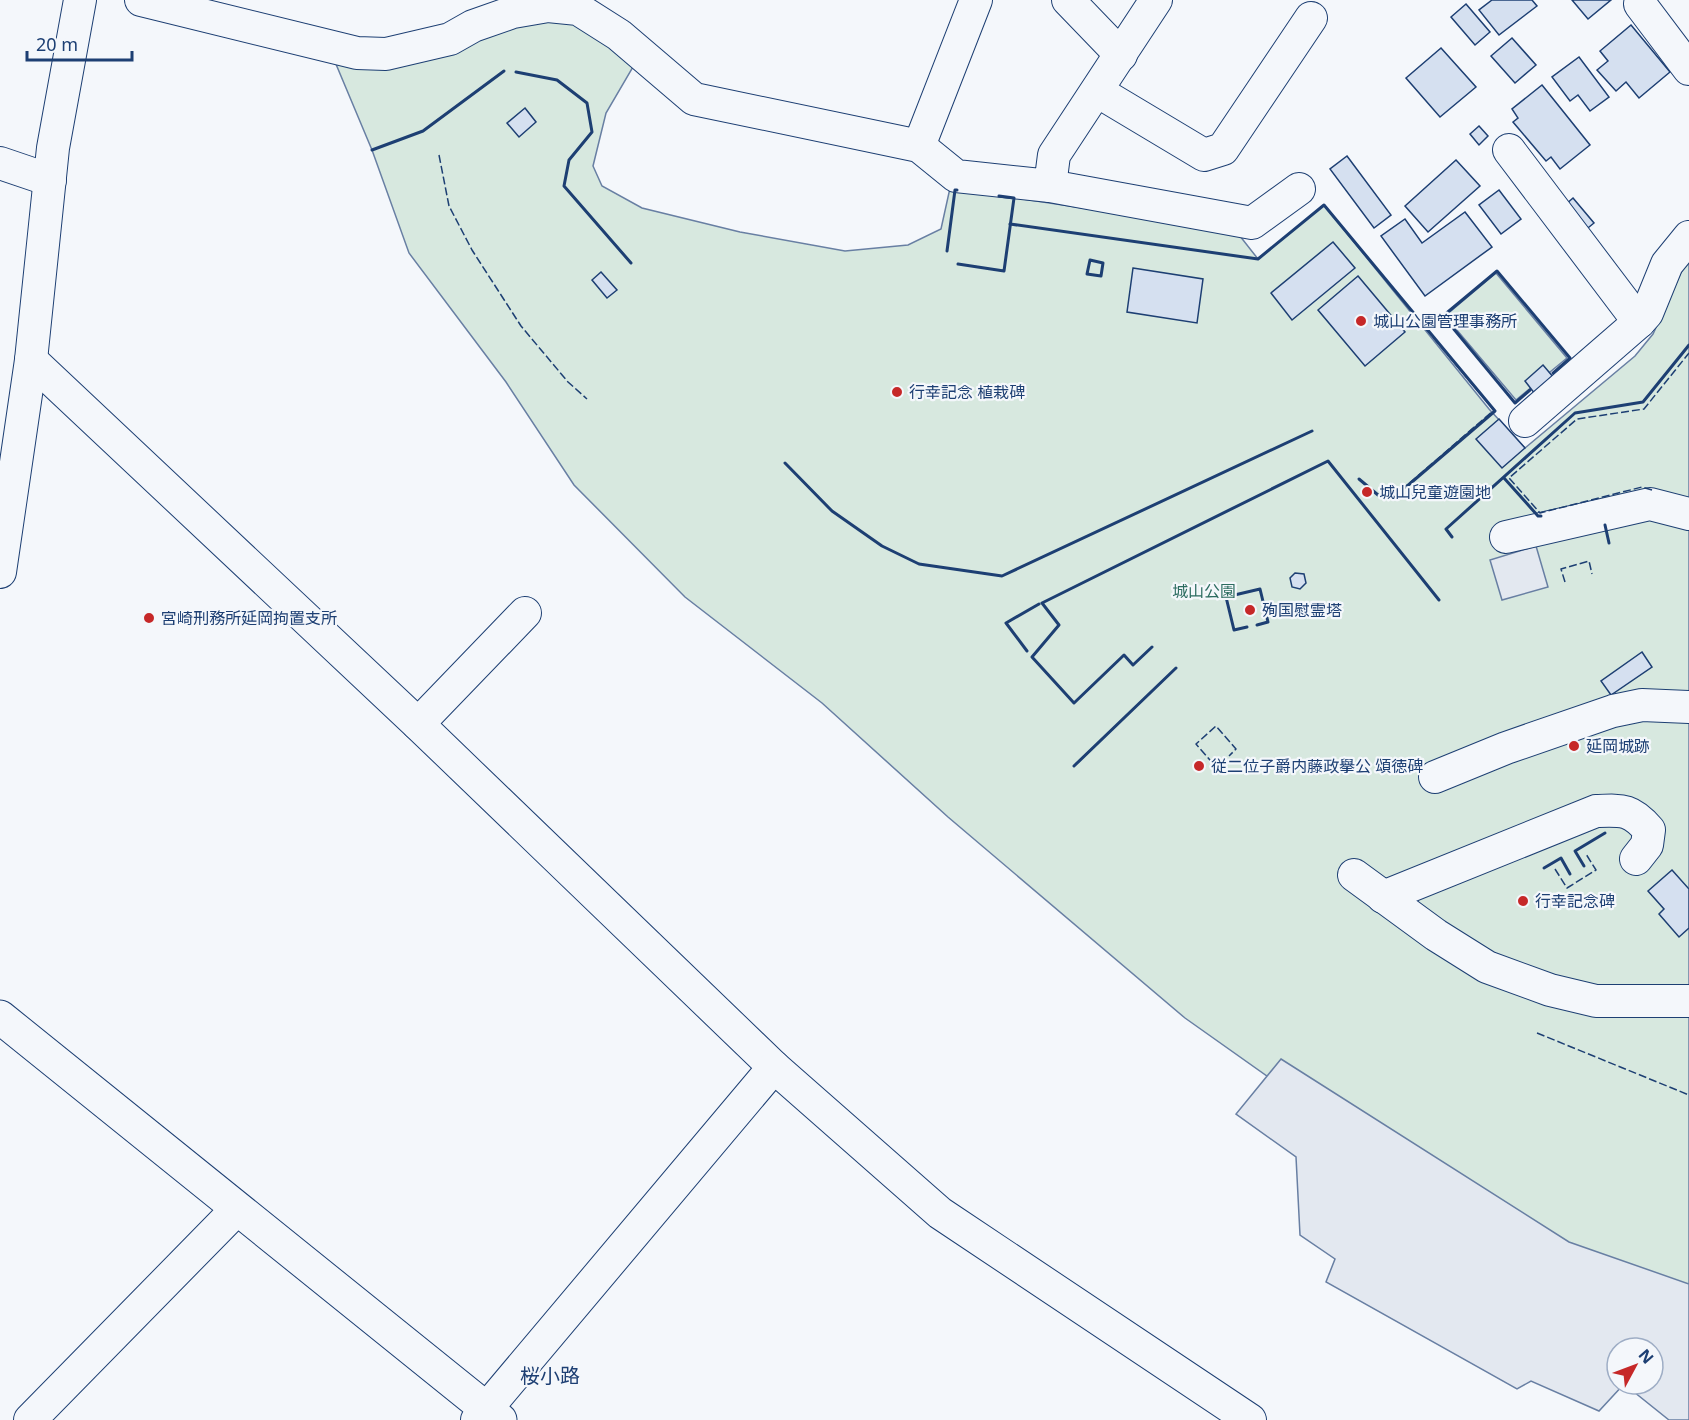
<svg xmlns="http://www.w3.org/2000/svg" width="1689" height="1420" viewBox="0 0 1689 1420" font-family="'Noto Sans','Noto Sans JP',sans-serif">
<rect width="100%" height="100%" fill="#f4f7fb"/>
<!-- green -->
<g fill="#d7e8df" stroke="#687fa3" stroke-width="1.5">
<path d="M 522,15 L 580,20 L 633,67 L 606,113 L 593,166 L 602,186 L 642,208 L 740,232 L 845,251 L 908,245 L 941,229 L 950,188 L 1236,231 L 1258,259 L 1324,205 L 1489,409 L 1525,448 L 1635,356 L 1653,334 L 1689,255 L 1689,1305 L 1387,1161 L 1185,1018 L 948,817 L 822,703 L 685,597 L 574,485 L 506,382 L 409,253 L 372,150 L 333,57 Z"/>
<path d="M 1496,273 L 1567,358 L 1516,400 L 1445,316 Z"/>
</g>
<!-- parking -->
<g fill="#e3e8f0" stroke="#687fa3" stroke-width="1.5" fill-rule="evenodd">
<path d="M 1536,546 L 1548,587 L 1502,600 L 1490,560 Z"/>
<path d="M 1281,1059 L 1569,1242 L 1689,1284 L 1689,1420 L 1669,1420 L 1624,1384 L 1599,1411 L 1531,1381 L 1517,1389 L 1326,1282 L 1335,1259 L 1300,1235 L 1296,1157 L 1236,1114 ZM 1617,1348 L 1653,1348 L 1653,1384 L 1617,1384 Z"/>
</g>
<!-- building -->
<g fill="#d5e0f0" stroke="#1d3f73" stroke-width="1.5">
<path d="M 1492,0 L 1532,0 L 1537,6 L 1499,35 L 1479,10 Z"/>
<path d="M 1572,0 L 1611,0 L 1588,19 Z"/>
<path d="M 1466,4 L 1490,32 L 1475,45 L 1451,17 Z"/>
<path d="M 1631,25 L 1670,72 L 1639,98 L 1626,82 L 1616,91 L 1597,70 L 1608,61 L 1600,51 Z"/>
<path d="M 1512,38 L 1536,65 L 1515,83 L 1491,56 Z"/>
<path d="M 1441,48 L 1476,87 L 1440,117 L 1406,78 Z"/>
<path d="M 1579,57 L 1609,97 L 1590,111 L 1578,95 L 1570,101 L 1552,77 Z"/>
<path d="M 1542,85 L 1590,145 L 1560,169 L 1551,157 L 1546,161 L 1513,122 L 1518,118 L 1512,109 Z"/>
<path d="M 525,108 L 536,122 L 519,137 L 507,123 Z"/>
<path d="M 1479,126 L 1488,136 L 1479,145 L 1470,134 Z"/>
<path d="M 1347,156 L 1391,215 L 1374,228 L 1330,169 Z"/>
<path d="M 1456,160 L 1480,186 L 1428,232 L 1405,206 Z"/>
<path d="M 1499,190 L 1521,219 L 1501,234 L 1479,205 Z"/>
<path d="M 1573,198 L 1594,223 L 1578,236 L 1557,212 Z"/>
<path d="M 1465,212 L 1492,247 L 1425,296 L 1381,236 L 1405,219 L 1422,243 Z"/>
<path d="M 1333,242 L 1355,268 L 1292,320 L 1271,293 Z"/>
<path d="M 1133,268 L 1203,279 L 1197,323 L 1127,312 Z"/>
<path d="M 601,272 L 617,290 L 607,298 L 592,280 Z"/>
<path d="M 1358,276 L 1405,332 L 1365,366 L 1318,310 Z"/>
<path d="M 1543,365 L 1554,378 L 1535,394 L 1525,381 Z"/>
<path d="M 1499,419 L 1525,448 L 1502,468 L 1476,439 Z"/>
<path d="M 1295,573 L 1304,574 L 1306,583 L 1300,589 L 1292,587 L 1290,578 Z"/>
<path d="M 1642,652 L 1652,667 L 1611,695 L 1601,681 Z"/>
<path d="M 1672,870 L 1689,889 L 1689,928 L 1679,937 L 1659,914 L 1664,909 L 1648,891 Z"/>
</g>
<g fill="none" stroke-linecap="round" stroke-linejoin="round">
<defs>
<g id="street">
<path d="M 141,0 L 357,53 L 386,54 L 450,39 L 473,26 L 513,12 L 548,6 L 578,9 L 619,35 L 694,99 L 919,146 L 956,176 L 1050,186 L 1054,155 L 1156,0"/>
<path d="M 1068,0 L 1121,55"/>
<path d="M 1640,4 L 1689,69"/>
<path d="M 1097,91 L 1204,155 L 1223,149 L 1311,18"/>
<path d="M 919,146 L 976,0"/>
<path d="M 1509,150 L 1639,322"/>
<path d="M 0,163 L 50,180"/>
<path d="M 1050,186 L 1252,223 L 1299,189"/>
<path d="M 31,360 L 418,724 L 774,1067 L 940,1213 L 1250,1420"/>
<path d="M 1525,421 L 1639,322 L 1647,313 L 1667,264 L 1689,237"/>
<path d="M 1506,537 L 1650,504 L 1689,514"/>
<path d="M 0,572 L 31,360 L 53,148 L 80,0"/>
<path d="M 418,724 L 525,613"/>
<path d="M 1435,777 L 1506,748 L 1613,711 L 1642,705 L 1689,707"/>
<path d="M 1354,875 L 1436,935 L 1487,967 L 1550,990 L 1596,1001 L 1689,1001"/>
<path d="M 1383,897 L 1596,811 C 1623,810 1631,809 1649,830 L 1647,845 L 1636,859"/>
<path d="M 30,1420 L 237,1209"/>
<path d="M 477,1420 L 774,1067"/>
</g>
<path id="secondary" d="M 0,1017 L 500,1420"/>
</defs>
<!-- street casing -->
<use href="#street" stroke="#1d3f73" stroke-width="34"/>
<!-- secondary casing -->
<use href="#secondary" stroke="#1d3f73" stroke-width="35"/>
<!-- street -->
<use href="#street" stroke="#f4f7fb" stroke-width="32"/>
<!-- secondary -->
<use href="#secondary" stroke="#f4f7fb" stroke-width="33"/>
<!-- fence -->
<g stroke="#1d3f73" stroke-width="1.5" stroke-dasharray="8 3" stroke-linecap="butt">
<path d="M 439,155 L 449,206 L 472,250 L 521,326 L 568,382 L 587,399"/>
<path d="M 1652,490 L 1642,487 L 1540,513 L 1509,478 L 1577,419 L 1644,409 L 1689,353"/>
<path d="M 1416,498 L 1405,487 L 1494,410 L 1422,324"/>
<path d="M 1565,582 L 1561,569 L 1589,561 L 1592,574"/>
<path d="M 1221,763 L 1216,767 L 1196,744 L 1216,726 L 1236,749 L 1229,756"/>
<path d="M 1555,869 L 1567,888 L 1596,870 L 1586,854"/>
<path d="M 1537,1033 L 1689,1095"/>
</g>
<!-- wall -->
<g stroke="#1d3f73" stroke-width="3">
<path d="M 516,72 L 557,80 L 587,103 L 592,132 L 569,160 L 564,186 L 631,263"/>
<path d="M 372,150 L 423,131 L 504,71"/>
<path d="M 1010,224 L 1258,259 L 1324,205 L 1495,411 L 1406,487"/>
<path d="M 947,251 L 955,190 L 957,190"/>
<path d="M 1090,260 L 1103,263 L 1101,276 L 1087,274 Z"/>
<path d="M 958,264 L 1004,271 L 1014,198 L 999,196"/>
<path d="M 1530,390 L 1515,403 L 1443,316 L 1497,271 L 1570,358 L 1553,373"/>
<path d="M 785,463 L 832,511 L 882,546 L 919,564 L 1002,576 L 1312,431"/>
<path d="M 1504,478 L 1538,516 L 1541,516"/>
<path d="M 1359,479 L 1378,495"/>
<path d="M 1605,525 L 1609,543"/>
<path d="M 1452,537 L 1446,529 L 1575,413 L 1643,402 L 1689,345"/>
<path d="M 1247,627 L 1234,630 L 1226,597 L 1260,589 L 1268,622 L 1257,625"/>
<path d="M 1152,647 L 1133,665 L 1124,655 L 1074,703 L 1032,657 L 1059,625 L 1042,603 L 1328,461 L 1439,600"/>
<path d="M 1027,651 L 1006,623 L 1039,604"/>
<path d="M 1074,766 L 1176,668"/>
<path d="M 1584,866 L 1575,851 L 1605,833"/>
<path d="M 1544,868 L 1561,858 L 1570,874"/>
</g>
</g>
<!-- markers -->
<g fill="#c62828" stroke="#f4f7fb" stroke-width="2">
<circle cx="1361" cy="321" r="6"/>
<circle cx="897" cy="392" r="6"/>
<circle cx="1367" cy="492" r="6"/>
<circle cx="1250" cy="610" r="6"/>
<circle cx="149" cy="618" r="6"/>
<circle cx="1574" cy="746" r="6"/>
<circle cx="1199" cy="766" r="6"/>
<circle cx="1523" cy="901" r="6"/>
</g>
<g text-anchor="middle" stroke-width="4.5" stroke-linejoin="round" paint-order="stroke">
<!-- poi labels -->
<g font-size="16" fill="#1d3f73" stroke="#f4f7fb" text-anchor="start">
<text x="1373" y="327">城山公園管理事務所</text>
<text x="909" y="398">行幸記念 植栽碑</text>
<text x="1379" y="498">城山兒童遊園地</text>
<text x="1262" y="616">殉国慰霊塔</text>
<text x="161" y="624">宮崎刑務所延岡拘置支所</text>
<text x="1586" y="752">延岡城跡</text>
<text x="1211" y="772">従二位子爵内藤政擧公 頌徳碑</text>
<text x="1535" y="907">行幸記念碑</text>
</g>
<!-- park labels -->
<g font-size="16" fill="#2c6c60" stroke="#f4f7fb">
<text x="1204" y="597">城山公園</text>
</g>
<!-- quarter labels -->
<g font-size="20" fill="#1d3f73" stroke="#f4f7fb">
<text x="550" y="1383">桜小路</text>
</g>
</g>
<!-- north arrow -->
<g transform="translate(1635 1366) rotate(49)"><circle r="28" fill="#f4f7fb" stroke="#9eadc5" stroke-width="1.5"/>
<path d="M0-4.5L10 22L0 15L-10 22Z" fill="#c62828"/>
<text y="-9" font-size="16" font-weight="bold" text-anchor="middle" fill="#1d3f73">N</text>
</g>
<!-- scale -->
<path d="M27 51v9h105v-9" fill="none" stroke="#1d3f73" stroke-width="3"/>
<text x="36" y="51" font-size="18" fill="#1d3f73" stroke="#f4f7fb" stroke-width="4.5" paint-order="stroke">20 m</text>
</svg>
